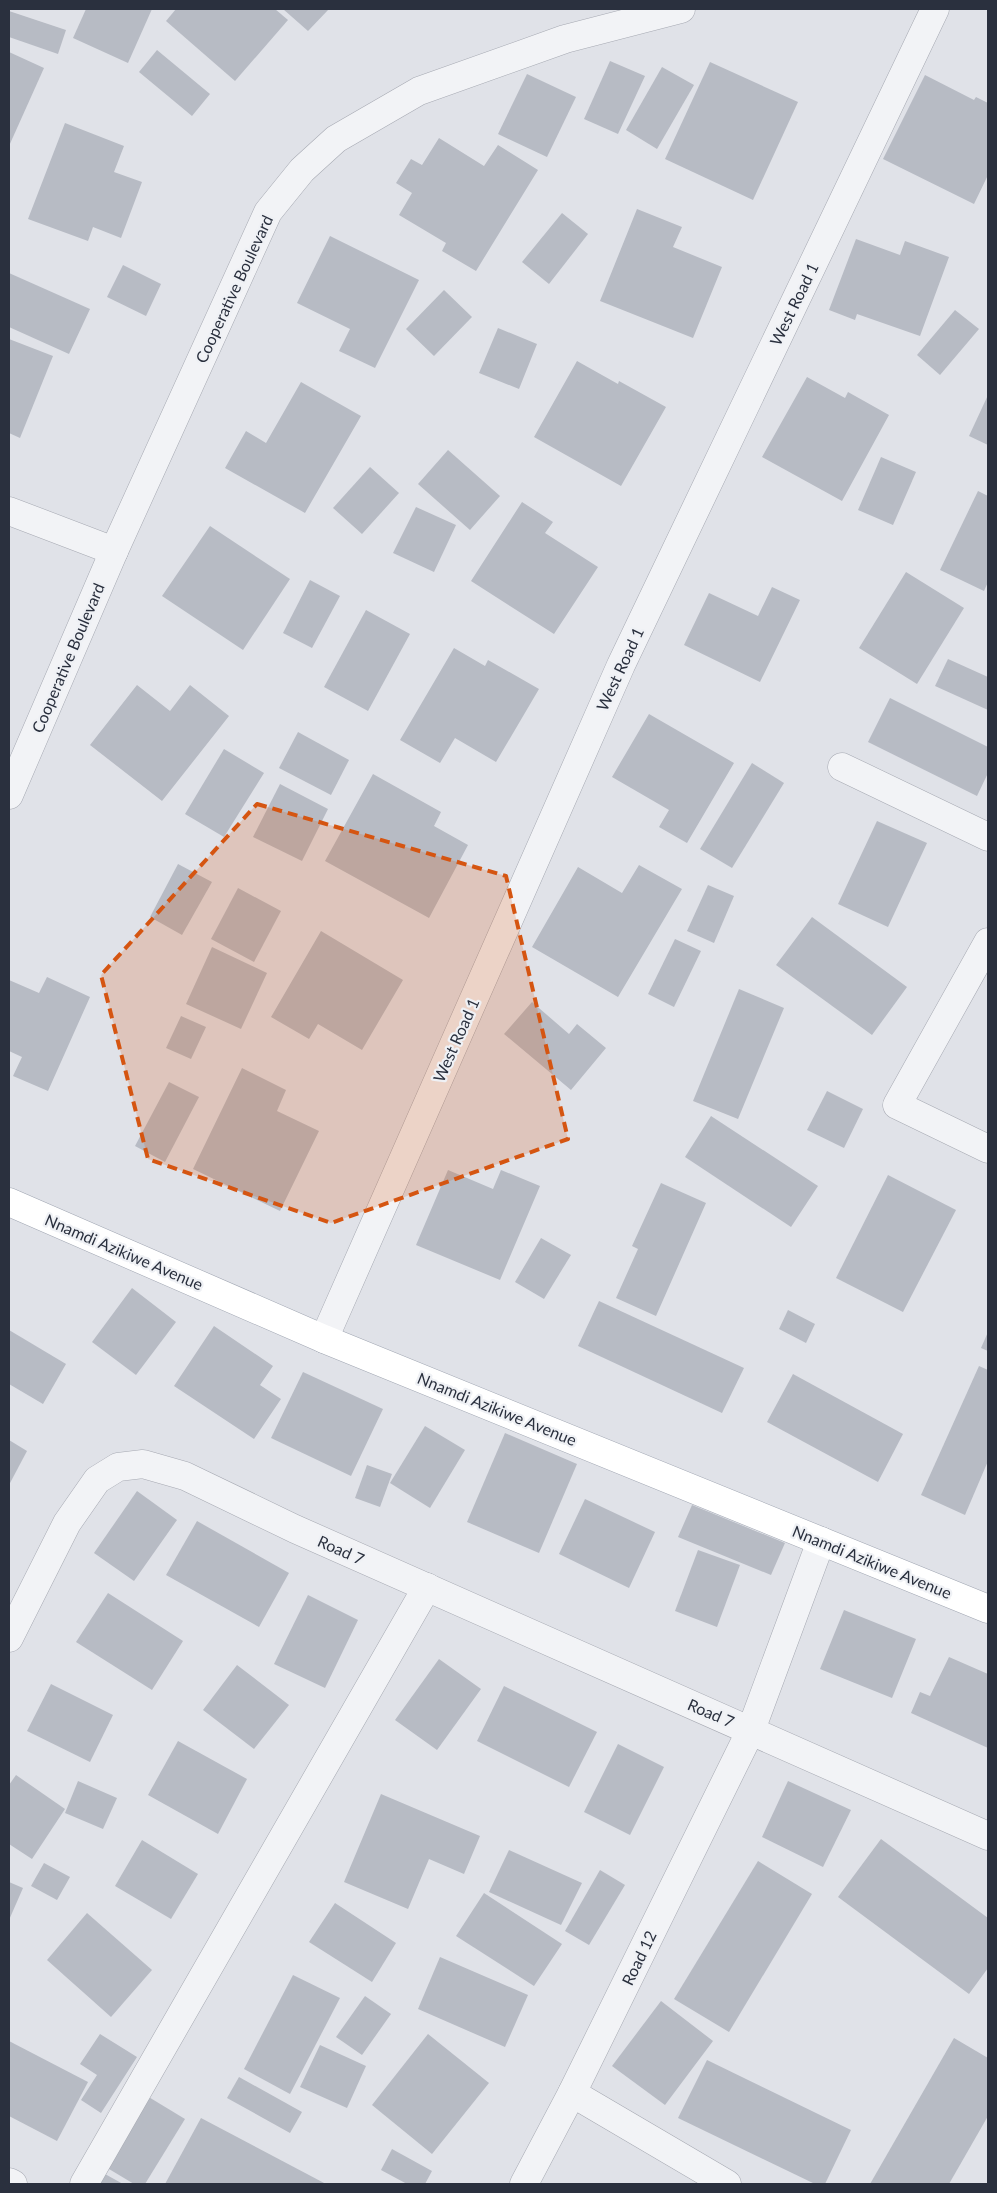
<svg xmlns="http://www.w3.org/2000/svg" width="997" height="2193" viewBox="0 0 997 2193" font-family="Lato,sans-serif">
<rect width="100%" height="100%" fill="#e0e2e8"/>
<!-- building -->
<g fill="#b7bbc4">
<path d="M 86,9 L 152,9 L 128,63 L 73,38 Z"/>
<path d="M 176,9 L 275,9 L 288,20 L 235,81 L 166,21 Z"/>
<path d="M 283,9 L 329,9 L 308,31 Z"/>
<path d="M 9,11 L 66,30 L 58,54 L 9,37 Z"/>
<path d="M 157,50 L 210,94 L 192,116 L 139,72 Z"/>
<path d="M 9,52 L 44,68 L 9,146 Z"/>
<path d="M 610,61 L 645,76 L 618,134 L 584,119 Z"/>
<path d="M 710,62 L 798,102 L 753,200 L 665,159 Z"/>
<path d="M 662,67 L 694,85 L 657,149 L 626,130 Z"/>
<path d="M 527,74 L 576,97 L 547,157 L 498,134 Z"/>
<path d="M 925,75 L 974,100 L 976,97 L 988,103 L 988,175 L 974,204 L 883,159 Z"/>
<path d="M 65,123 L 124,146 L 114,172 L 142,182 L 121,238 L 93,227 L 88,241 L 28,219 Z"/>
<path d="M 439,138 L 484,166 L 498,145 L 538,170 L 476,271 L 442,251 L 446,243 L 399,215 L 412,193 L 396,183 L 411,159 L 422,165 Z"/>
<path d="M 637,209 L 682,227 L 673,247 L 722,267 L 693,338 L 600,301 Z"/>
<path d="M 562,213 L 588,234 L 549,284 L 522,262 Z"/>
<path d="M 330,236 L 419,280 L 375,368 L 339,351 L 350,329 L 297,303 Z"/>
<path d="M 856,239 L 900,255 L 905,241 L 949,257 L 920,336 L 857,314 L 855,320 L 829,310 Z"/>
<path d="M 123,265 L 161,284 L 146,316 L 107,297 Z"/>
<path d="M 9,273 L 90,309 L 69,354 L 9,327 Z"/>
<path d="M 444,290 L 472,317 L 434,356 L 406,329 Z"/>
<path d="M 955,310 L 979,329 L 940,375 L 917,355 Z"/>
<path d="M 498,328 L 537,344 L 519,389 L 479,373 Z"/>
<path d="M 9,339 L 53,356 L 20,438 L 9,433 Z"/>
<path d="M 577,361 L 618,384 L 619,381 L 666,407 L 621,486 L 534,437 Z"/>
<path d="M 807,377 L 845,398 L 848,392 L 889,415 L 842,501 L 762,457 Z"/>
<path d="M 301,382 L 361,416 L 305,513 L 225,468 L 246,431 L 266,443 Z"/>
<path d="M 988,395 L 988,445 L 969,436 Z"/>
<path d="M 448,450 L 500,496 L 470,530 L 418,484 Z"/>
<path d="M 881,457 L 916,472 L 893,525 L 858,510 Z"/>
<path d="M 370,467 L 399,493 L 362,534 L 333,508 Z"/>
<path d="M 978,491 L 988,496 L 988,582 L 984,591 L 940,570 Z"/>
<path d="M 522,502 L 553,522 L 545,533 L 598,567 L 554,634 L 471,581 Z"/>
<path d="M 416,507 L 456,525 L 434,572 L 393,553 Z"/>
<path d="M 210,526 L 290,579 L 243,650 L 162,596 Z"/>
<path d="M 906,572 L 964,608 L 917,684 L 859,648 Z"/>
<path d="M 310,580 L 340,596 L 312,648 L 283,633 Z"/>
<path d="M 772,587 L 800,600 L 760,682 L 684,645 L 709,593 L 758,616 Z"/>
<path d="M 366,610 L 410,634 L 368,711 L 324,687 Z"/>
<path d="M 454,648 L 485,666 L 488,660 L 539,689 L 496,762 L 455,738 L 440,763 L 400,740 Z"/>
<path d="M 948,659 L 988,677 L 988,710 L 935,686 Z"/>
<path d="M 137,685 L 170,711 L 190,685 L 229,716 L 162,801 L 90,745 Z"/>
<path d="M 890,698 L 988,747 L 988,773 L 977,796 L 868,742 Z"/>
<path d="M 649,714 L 734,763 L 687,843 L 659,827 L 669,810 L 612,777 Z"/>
<path d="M 298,732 L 349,760 L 331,795 L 279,768 Z"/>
<path d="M 224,749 L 264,773 L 224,837 L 185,814 Z"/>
<path d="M 752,763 L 784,783 L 732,868 L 700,849 Z"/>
<path d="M 373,774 L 441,812 L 434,826 L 468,845 L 429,918 L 325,861 Z"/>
<path d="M 280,784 L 328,809 L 302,861 L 253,837 Z"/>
<path d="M 877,821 L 927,843 L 888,927 L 838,904 Z"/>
<path d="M 178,864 L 212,882 L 182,935 L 150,917 Z"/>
<path d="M 639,865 L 682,889 L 618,997 L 532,947 L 578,867 L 622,893 Z"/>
<path d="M 708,885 L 734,896 L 714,943 L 687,931 Z"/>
<path d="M 238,888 L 281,911 L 254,962 L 211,939 Z"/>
<path d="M 812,917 L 907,987 L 872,1035 L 776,965 Z"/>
<path d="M 321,931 L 403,980 L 362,1050 L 318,1024 L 309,1039 L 271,1017 Z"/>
<path d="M 675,939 L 701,951 L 674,1007 L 648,994 Z"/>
<path d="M 212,947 L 267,973 L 241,1029 L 186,1004 Z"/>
<path d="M 47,977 L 90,997 L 48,1091 L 13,1076 L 22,1057 L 9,1051 L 9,980 L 39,993 Z"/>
<path d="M 739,989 L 784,1008 L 738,1119 L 693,1101 Z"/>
<path d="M 532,1002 L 569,1034 L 577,1024 L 606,1048 L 571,1090 L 504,1034 Z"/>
<path d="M 181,1016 L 206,1027 L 191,1059 L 166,1048 Z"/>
<path d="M 242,1068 L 286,1090 L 277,1111 L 319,1131 L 280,1211 L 193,1169 Z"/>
<path d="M 169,1082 L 199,1097 L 165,1162 L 135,1146 Z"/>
<path d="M 827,1091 L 863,1109 L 844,1148 L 807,1130 Z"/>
<path d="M 711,1116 L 818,1186 L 791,1227 L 685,1157 Z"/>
<path d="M 448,1170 L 493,1189 L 501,1170 L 540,1186 L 500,1280 L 416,1245 Z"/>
<path d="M 888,1175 L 956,1210 L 903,1312 L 836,1278 Z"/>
<path d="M 661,1183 L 706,1203 L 656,1316 L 616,1298 L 638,1249 L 632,1246 Z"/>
<path d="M 541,1238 L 571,1255 L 544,1299 L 515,1282 Z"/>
<path d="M 132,1288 L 176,1322 L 136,1375 L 92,1342 Z"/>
<path d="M 599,1301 L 744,1368 L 722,1413 L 578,1346 Z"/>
<path d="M 788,1310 L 815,1324 L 806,1343 L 779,1329 Z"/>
<path d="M 214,1326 L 273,1366 L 260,1385 L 281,1399 L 254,1439 L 174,1386 Z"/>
<path d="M 9,1330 L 66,1364 L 43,1404 L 9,1384 Z"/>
<path d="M 988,1332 L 988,1351 L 981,1348 Z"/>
<path d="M 979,1366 L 988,1370 L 988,1461 L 965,1515 L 921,1495 Z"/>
<path d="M 303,1372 L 383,1409 L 351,1476 L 271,1438 Z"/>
<path d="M 793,1374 L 903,1434 L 878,1482 L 767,1422 Z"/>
<path d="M 425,1426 L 465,1450 L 430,1508 L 390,1483 Z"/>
<path d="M 505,1433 L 577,1464 L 539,1553 L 467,1522 Z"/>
<path d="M 9,1440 L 27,1451 L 9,1485 Z"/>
<path d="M 367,1465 L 392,1474 L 380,1507 L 355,1498 Z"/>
<path d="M 137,1491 L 177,1520 L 134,1581 L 94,1553 Z"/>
<path d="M 585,1499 L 655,1532 L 629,1588 L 559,1554 Z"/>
<path d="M 692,1505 L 785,1543 L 771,1575 L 678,1537 Z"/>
<path d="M 197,1521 L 289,1573 L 259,1627 L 166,1575 Z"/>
<path d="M 698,1550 L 740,1565 L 717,1627 L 675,1611 Z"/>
<path d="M 108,1593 L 183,1641 L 152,1690 L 76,1642 Z"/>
<path d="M 308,1595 L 358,1620 L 325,1688 L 274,1664 Z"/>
<path d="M 844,1610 L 916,1639 L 892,1698 L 820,1669 Z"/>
<path d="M 949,1657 L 988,1674 L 988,1748 L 911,1713 L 920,1692 L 930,1696 Z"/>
<path d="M 439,1659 L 481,1689 L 437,1750 L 395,1720 Z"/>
<path d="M 237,1665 L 289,1705 L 254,1749 L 203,1710 Z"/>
<path d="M 51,1684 L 113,1715 L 90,1762 L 27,1731 Z"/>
<path d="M 504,1686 L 597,1732 L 569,1787 L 477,1741 Z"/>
<path d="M 178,1741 L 247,1779 L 218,1834 L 148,1795 Z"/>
<path d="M 618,1744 L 664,1767 L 630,1835 L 584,1812 Z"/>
<path d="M 16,1775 L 65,1809 L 32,1859 L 9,1844 L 9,1785 Z"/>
<path d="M 78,1781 L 117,1798 L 103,1829 L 65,1813 Z"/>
<path d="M 788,1781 L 851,1810 L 823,1867 L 762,1837 Z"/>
<path d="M 381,1794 L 480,1836 L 464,1874 L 429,1859 L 408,1909 L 344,1882 Z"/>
<path d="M 881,1839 L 988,1918 L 988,1968 L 969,1994 L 838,1897 Z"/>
<path d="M 142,1840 L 198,1874 L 171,1919 L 115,1886 Z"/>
<path d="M 509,1850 L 582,1883 L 561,1925 L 489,1892 Z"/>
<path d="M 758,1861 L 812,1894 L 729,2032 L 674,1999 Z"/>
<path d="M 44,1863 L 70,1877 L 57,1900 L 31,1886 Z"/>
<path d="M 600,1870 L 625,1885 L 589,1945 L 565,1931 Z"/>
<path d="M 9,1882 L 23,1888 L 9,1920 Z"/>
<path d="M 484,1893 L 562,1944 L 534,1986 L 456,1936 Z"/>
<path d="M 335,1903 L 396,1943 L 372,1982 L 309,1942 Z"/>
<path d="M 87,1913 L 152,1970 L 111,2017 L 47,1960 Z"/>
<path d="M 440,1957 L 528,1995 L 505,2047 L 418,2009 Z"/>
<path d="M 293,1975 L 340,1998 L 290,2094 L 244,2069 Z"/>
<path d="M 365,1996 L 391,2014 L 362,2055 L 336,2037 Z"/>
<path d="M 661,2001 L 713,2041 L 665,2105 L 612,2066 Z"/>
<path d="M 100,2034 L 137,2057 L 101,2113 L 81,2100 L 97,2075 L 80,2064 Z"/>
<path d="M 428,2034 L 489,2083 L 432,2154 L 372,2105 Z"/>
<path d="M 954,2038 L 988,2058 L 988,2116 L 949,2184 L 870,2184 Z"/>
<path d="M 9,2041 L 88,2082 L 57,2141 L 9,2116 Z"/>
<path d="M 320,2045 L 366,2066 L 347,2108 L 300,2087 Z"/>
<path d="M 707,2060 L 851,2130 L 825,2184 L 815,2184 L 678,2118 Z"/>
<path d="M 239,2077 L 302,2112 L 290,2133 L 227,2098 Z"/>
<path d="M 147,2096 L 185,2119 L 145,2184 L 134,2184 L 104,2166 Z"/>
<path d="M 201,2118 L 326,2184 L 165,2184 Z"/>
<path d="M 392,2149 L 432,2171 L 425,2184 L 407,2184 L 381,2170 Z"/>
<path d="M 105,2174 L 123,2184 L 100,2184 Z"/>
</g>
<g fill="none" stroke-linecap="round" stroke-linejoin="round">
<defs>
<g id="minor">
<path d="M 9,511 L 114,551"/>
<path d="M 842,767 L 988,837"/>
<path d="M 9,795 L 114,551 L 268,212 L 302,170 L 336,139 L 419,91 L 565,39 L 681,9"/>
<path d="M 988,942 L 897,1105 L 988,1149"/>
<path d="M 324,1339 L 621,665 L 935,9"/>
<path d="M 9,1638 L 67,1523 L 97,1480 L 118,1467 L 143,1464 L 185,1476 L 295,1529 L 988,1836"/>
<path d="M 572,2093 L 727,2184"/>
<path d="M 9,2182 L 13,2184"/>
<path d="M 84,2184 L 427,1587"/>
<path d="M 524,2184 L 572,2093 L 751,1730 L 821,1541"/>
</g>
<path id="major" d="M 9,1202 L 324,1339 L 988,1609"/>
</defs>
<!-- minor casing -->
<use href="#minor" stroke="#a6a9b2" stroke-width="29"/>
<!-- major casing -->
<use href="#major" stroke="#a0a6b2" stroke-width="29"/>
<!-- minor -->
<use href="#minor" stroke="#f2f3f6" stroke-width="28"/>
<!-- major -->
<use href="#major" stroke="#fff" stroke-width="28"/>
</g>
<!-- marked area -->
<path fill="#d55511" fill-opacity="0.2" stroke="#d55511" stroke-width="4" stroke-dasharray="10 6" stroke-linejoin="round" d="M 257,804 L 506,876 L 568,1139 L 331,1223 L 148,1159 L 101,975 Z"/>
<g text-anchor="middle" stroke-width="4.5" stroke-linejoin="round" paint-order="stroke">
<!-- street labels -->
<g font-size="16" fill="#2a303e" stroke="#eff1f5">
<text transform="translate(234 289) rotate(-65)" y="6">Cooperative Boulevard</text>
<text transform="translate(794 304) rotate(-64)" y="6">West Road 1</text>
<text transform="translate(68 658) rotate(-67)" y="6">Cooperative Boulevard</text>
<text transform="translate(620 669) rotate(-65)" y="6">West Road 1</text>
<text transform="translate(456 1040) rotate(-66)" y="6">West Road 1</text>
<text transform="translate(124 1252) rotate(23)" y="6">Nnamdi Azikiwe Avenue</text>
<text transform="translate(497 1409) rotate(22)" y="6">Nnamdi Azikiwe Avenue</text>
<text transform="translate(341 1550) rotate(24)" y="6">Road 7</text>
<text transform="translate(872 1562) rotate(22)" y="6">Nnamdi Azikiwe Avenue</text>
<text transform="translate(711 1713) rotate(23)" y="6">Road 7</text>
<text transform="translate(639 1958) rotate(-64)" y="6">Road 12</text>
</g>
</g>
<!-- border -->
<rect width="997" height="2193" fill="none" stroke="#2a303e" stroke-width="20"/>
</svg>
